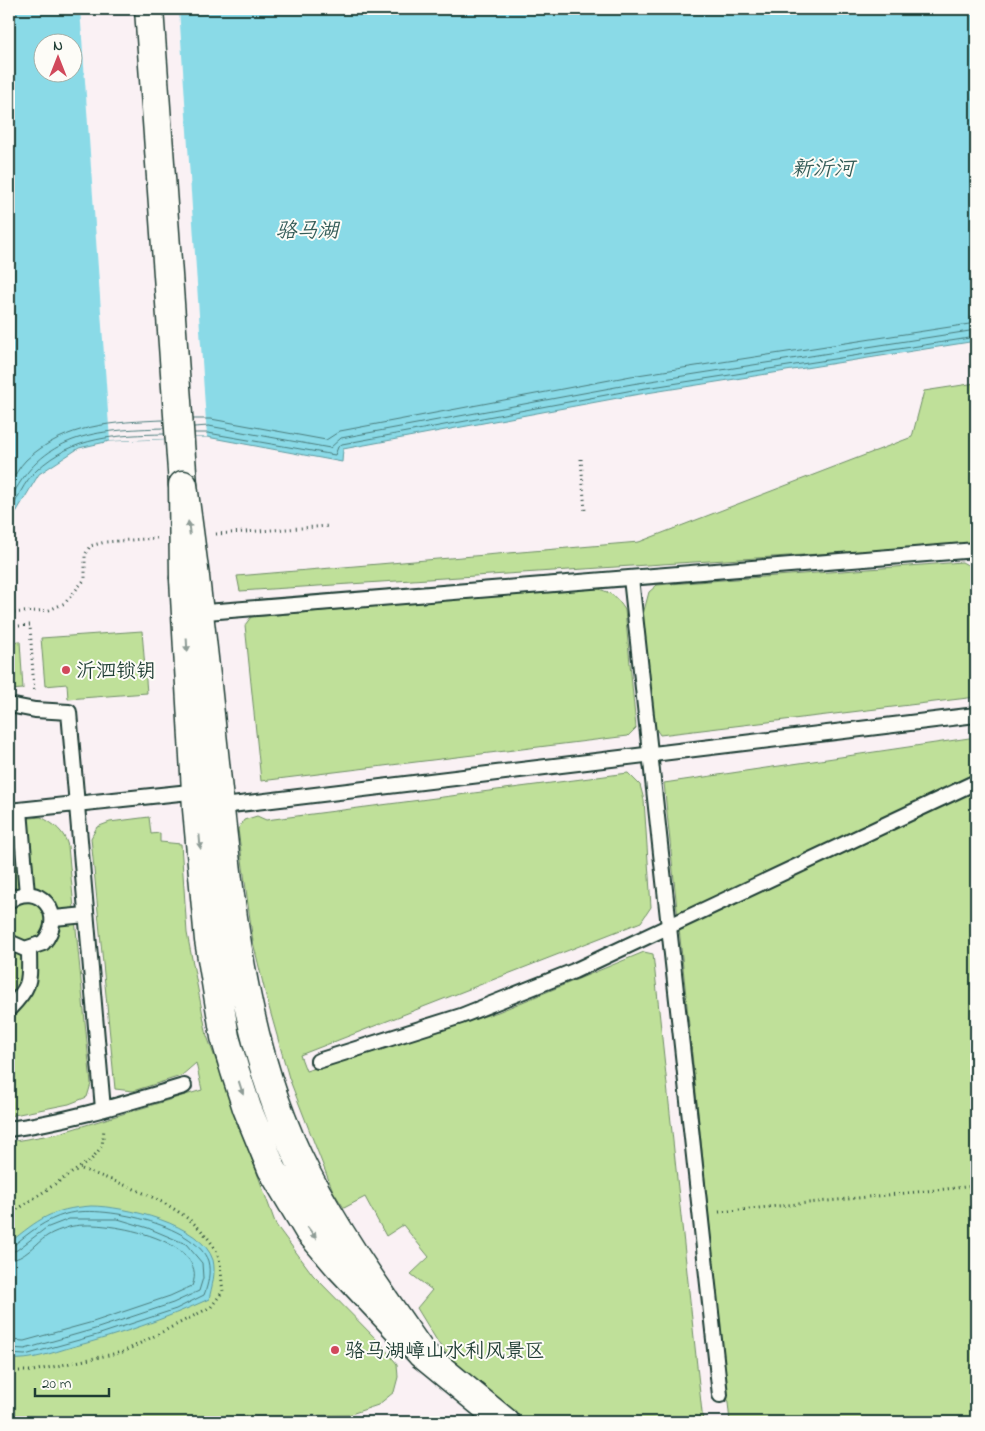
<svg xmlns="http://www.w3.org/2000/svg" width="985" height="1431" viewBox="0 0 985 1431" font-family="'Indie Flower','LXGW WenKai TC',sans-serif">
<rect width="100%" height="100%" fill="#faf1f4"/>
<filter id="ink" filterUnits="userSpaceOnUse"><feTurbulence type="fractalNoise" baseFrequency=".02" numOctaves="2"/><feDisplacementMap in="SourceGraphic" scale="10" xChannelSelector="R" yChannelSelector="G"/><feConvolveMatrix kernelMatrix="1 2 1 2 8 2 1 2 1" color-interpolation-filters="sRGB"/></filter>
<g filter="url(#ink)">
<!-- green -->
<g fill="#bfe099" stroke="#6f8e66">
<path d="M 976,383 L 976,544 L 240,591 L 237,576 L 639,542 L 912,437 L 924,391 Z"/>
<path d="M 962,562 L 973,568 L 976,576 L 976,697 L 660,735 L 654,726 L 642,618 L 649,592 L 657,585 Z"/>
<path d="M 594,588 C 610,591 617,597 625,610 L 636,728 L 628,736 L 261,781 L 245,625 L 251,617 Z"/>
<path d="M 142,631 L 147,693 L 68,699 L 67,684 L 45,686 L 41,638 Z"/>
<path d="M 20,641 L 23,689 L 9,690 L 9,642 Z"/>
<path d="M 976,737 L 976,1422 L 730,1422 L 664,783 Z"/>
<path d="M 628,773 L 640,785 L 644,800 L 651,907 L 641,922 L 300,1055 L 306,1071 L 498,1012 L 644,952 L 653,954 L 703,1422 L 528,1422 L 496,1400 L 464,1374 L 439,1344 L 417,1308 L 432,1290 L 411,1274 L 429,1257 L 403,1225 L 386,1236 L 365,1197 L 344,1208 L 333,1191 L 289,1078 L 267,1000 L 253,942 L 238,829 L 244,820 L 257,816 L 266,820 Z"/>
<path d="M 41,817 C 54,824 64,831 68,846 L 91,1084 L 87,1097 L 69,1104 L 9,1116 L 9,820 Z"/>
<path d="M 149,817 L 151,834 L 160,833 L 160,842 L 181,844 L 187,933 L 207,1036 L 276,1225 L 313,1275 L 381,1344 L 397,1364 L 398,1377 L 394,1392 L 378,1405 L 348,1415 L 215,1417 L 157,1422 L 9,1422 L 9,1142 L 56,1134 L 202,1090 L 196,1063 L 181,1076 L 133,1091 L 115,1089 L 91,838 L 97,827 L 110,822 Z"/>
</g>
<!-- water -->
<g fill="#8adae7" stroke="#5f9b9f" fill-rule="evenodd">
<path d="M 9,9 L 976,9 L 976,341 L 634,395 L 343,449 L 342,462 L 207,437 L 110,441 L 79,448 L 39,474 L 9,524 ZM 42,42 L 72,42 L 72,72 L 42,72 Z"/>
<path d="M 91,1206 C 124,1206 202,1224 213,1260 C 216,1273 212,1286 209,1299 C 165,1319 119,1335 72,1347 C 51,1353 31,1361 9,1359 L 9,1243 C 39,1219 51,1209 91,1206 Z"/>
</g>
<!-- pier -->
<path fill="#faf1f4" d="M 80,9 L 179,9 L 207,437 L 110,441 Z"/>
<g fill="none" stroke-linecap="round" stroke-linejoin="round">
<!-- shore -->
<g stroke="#4a7c7c" stroke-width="1">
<path d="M 193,419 L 211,419 L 326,440 L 340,431 L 631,376 L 976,323"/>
<path d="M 194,427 L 209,426 L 330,448 L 341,438 L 632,384 L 976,330"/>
<path d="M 194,433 L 208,433 L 335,455 L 338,447 L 342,444 L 633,390 L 976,337"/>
<path d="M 9,485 C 14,477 19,467 26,460 C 65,424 114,422 163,420"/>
<path d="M 9,502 C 42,433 95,430 164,428"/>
<path d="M 9,516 C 16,501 24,481 37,470 C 73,436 118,435 164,434"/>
<path d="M 9,1246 L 14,1245 C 30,1232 45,1220 66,1214 C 100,1204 195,1224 208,1261 C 211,1272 208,1285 204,1295 L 176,1309 L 97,1335 L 25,1355 L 9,1354"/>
<path d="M 9,1253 L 17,1250 L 46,1228 L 69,1219 L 118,1219 L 148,1228 L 186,1244 L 202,1263 L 203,1278 L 199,1291 L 173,1303 L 95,1329 L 25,1349 L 9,1348"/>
<path d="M 9,1260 C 24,1260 35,1244 47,1236 C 53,1232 62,1229 69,1227 C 100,1218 212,1239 192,1286 L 170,1296 L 93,1322 L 24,1341 L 9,1340"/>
</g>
<defs>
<g id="service">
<path d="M 631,578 L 720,1395"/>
<path d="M 194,613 L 976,550"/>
<path d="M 9,705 L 35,710 L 69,712 L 103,1109"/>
<path d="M 215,807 L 976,715"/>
<path d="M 20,810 L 27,894"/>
<path d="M 9,811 L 199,791"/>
<path d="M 9,901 C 38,879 68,915 43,943 L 25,949 L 9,942"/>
<path d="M 54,918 L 86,915"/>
<path d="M 9,1009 C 33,984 29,981 29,948"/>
<path d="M 318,1061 L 461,1016 L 574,971 L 976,782"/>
<path d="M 9,1129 C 69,1121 126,1103 184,1086"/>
</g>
<g id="minor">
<path d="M 149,9 L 183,485"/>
<path d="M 184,579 L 197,809 L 209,940 L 225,1037 L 235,1071 L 247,1108 L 272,1169 L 309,1231 L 339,1266 L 422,1354 C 381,1295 339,1237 306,1173 C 245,1055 232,920 218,791 C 211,720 203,648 195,577"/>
<path d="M 422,1354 L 505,1422"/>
</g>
</defs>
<!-- service casing -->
<use href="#service" stroke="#1f3d34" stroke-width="18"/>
<!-- minor casing -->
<use href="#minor" stroke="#1f3d34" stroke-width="31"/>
<!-- path -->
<g stroke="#1f3d34" stroke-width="3" stroke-dasharray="1 4" stroke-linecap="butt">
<path d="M 581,459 L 585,511"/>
<path d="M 216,534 L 329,526"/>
<path d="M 9,613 L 49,610 L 65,603 L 85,579 L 85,555 L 90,546 L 105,542 L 157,538"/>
<path d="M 9,627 L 30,625 L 34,691"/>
<path d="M 719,1212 L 976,1186"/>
<path d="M 9,1215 L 91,1160 L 102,1146 L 104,1129"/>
<path d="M 9,1371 L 33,1371 L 123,1352 L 211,1307 L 223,1291 C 221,1280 222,1264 217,1253 C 195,1206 124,1185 79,1168"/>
</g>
<!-- service -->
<use href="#service" stroke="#fdfcf7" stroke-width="14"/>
<!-- minor -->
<use href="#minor" stroke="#fdfcf7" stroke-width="28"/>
<defs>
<path id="minor-bridge" d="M 184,579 L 183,485 L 195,577"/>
</defs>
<!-- minor-bridge casing -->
<use href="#minor-bridge" stroke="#1f3d34" stroke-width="31" stroke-linecap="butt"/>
<!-- minor-bridge -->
<use href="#minor-bridge" stroke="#fdfcf7" stroke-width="28"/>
</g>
<!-- one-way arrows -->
<defs><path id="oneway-solid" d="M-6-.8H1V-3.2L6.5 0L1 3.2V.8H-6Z" transform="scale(1.25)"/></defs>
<g fill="#8e9c96">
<use href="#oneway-solid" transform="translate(189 528) rotate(-97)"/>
<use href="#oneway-solid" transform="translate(187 645) rotate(87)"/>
<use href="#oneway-solid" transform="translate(200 842) rotate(85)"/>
<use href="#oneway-solid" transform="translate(241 1088) rotate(72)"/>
<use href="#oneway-solid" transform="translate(312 1233) rotate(53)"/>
</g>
</g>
<!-- markers -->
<g fill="#d1495b" stroke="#fdfcf7" stroke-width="2">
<circle cx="66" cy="670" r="5"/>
<circle cx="335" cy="1350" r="5"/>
</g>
<g text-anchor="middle" stroke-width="4" stroke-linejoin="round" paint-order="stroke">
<!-- poi labels -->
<g font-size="20" fill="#1f3d34" stroke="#fdfcf7" text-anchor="start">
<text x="76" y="677">沂泗锁钥</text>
<text x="345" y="1357">骆马湖嶂山水利风景区</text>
</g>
<!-- water labels -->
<g font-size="21" font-style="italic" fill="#345c58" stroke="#fdfcf7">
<text x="823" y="175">新沂河</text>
<text x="307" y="237">骆马湖</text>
</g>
</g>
<!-- margin -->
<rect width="985" height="1431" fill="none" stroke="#fdfcf7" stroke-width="30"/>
<rect x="15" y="15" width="955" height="1401" fill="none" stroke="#1f3d34" stroke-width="2" filter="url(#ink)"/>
<!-- north arrow -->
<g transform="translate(58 58)"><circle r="24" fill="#fdfcf7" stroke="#a4b0a9"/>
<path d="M0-4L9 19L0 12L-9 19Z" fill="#d1495b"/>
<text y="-8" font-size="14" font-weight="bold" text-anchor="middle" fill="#1f3d34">N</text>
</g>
<!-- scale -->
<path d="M35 1388v8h74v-8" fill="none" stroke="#1f3d34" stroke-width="2.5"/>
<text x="42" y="1388" font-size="15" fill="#1f3d34" stroke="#fdfcf7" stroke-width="4" paint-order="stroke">20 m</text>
</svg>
